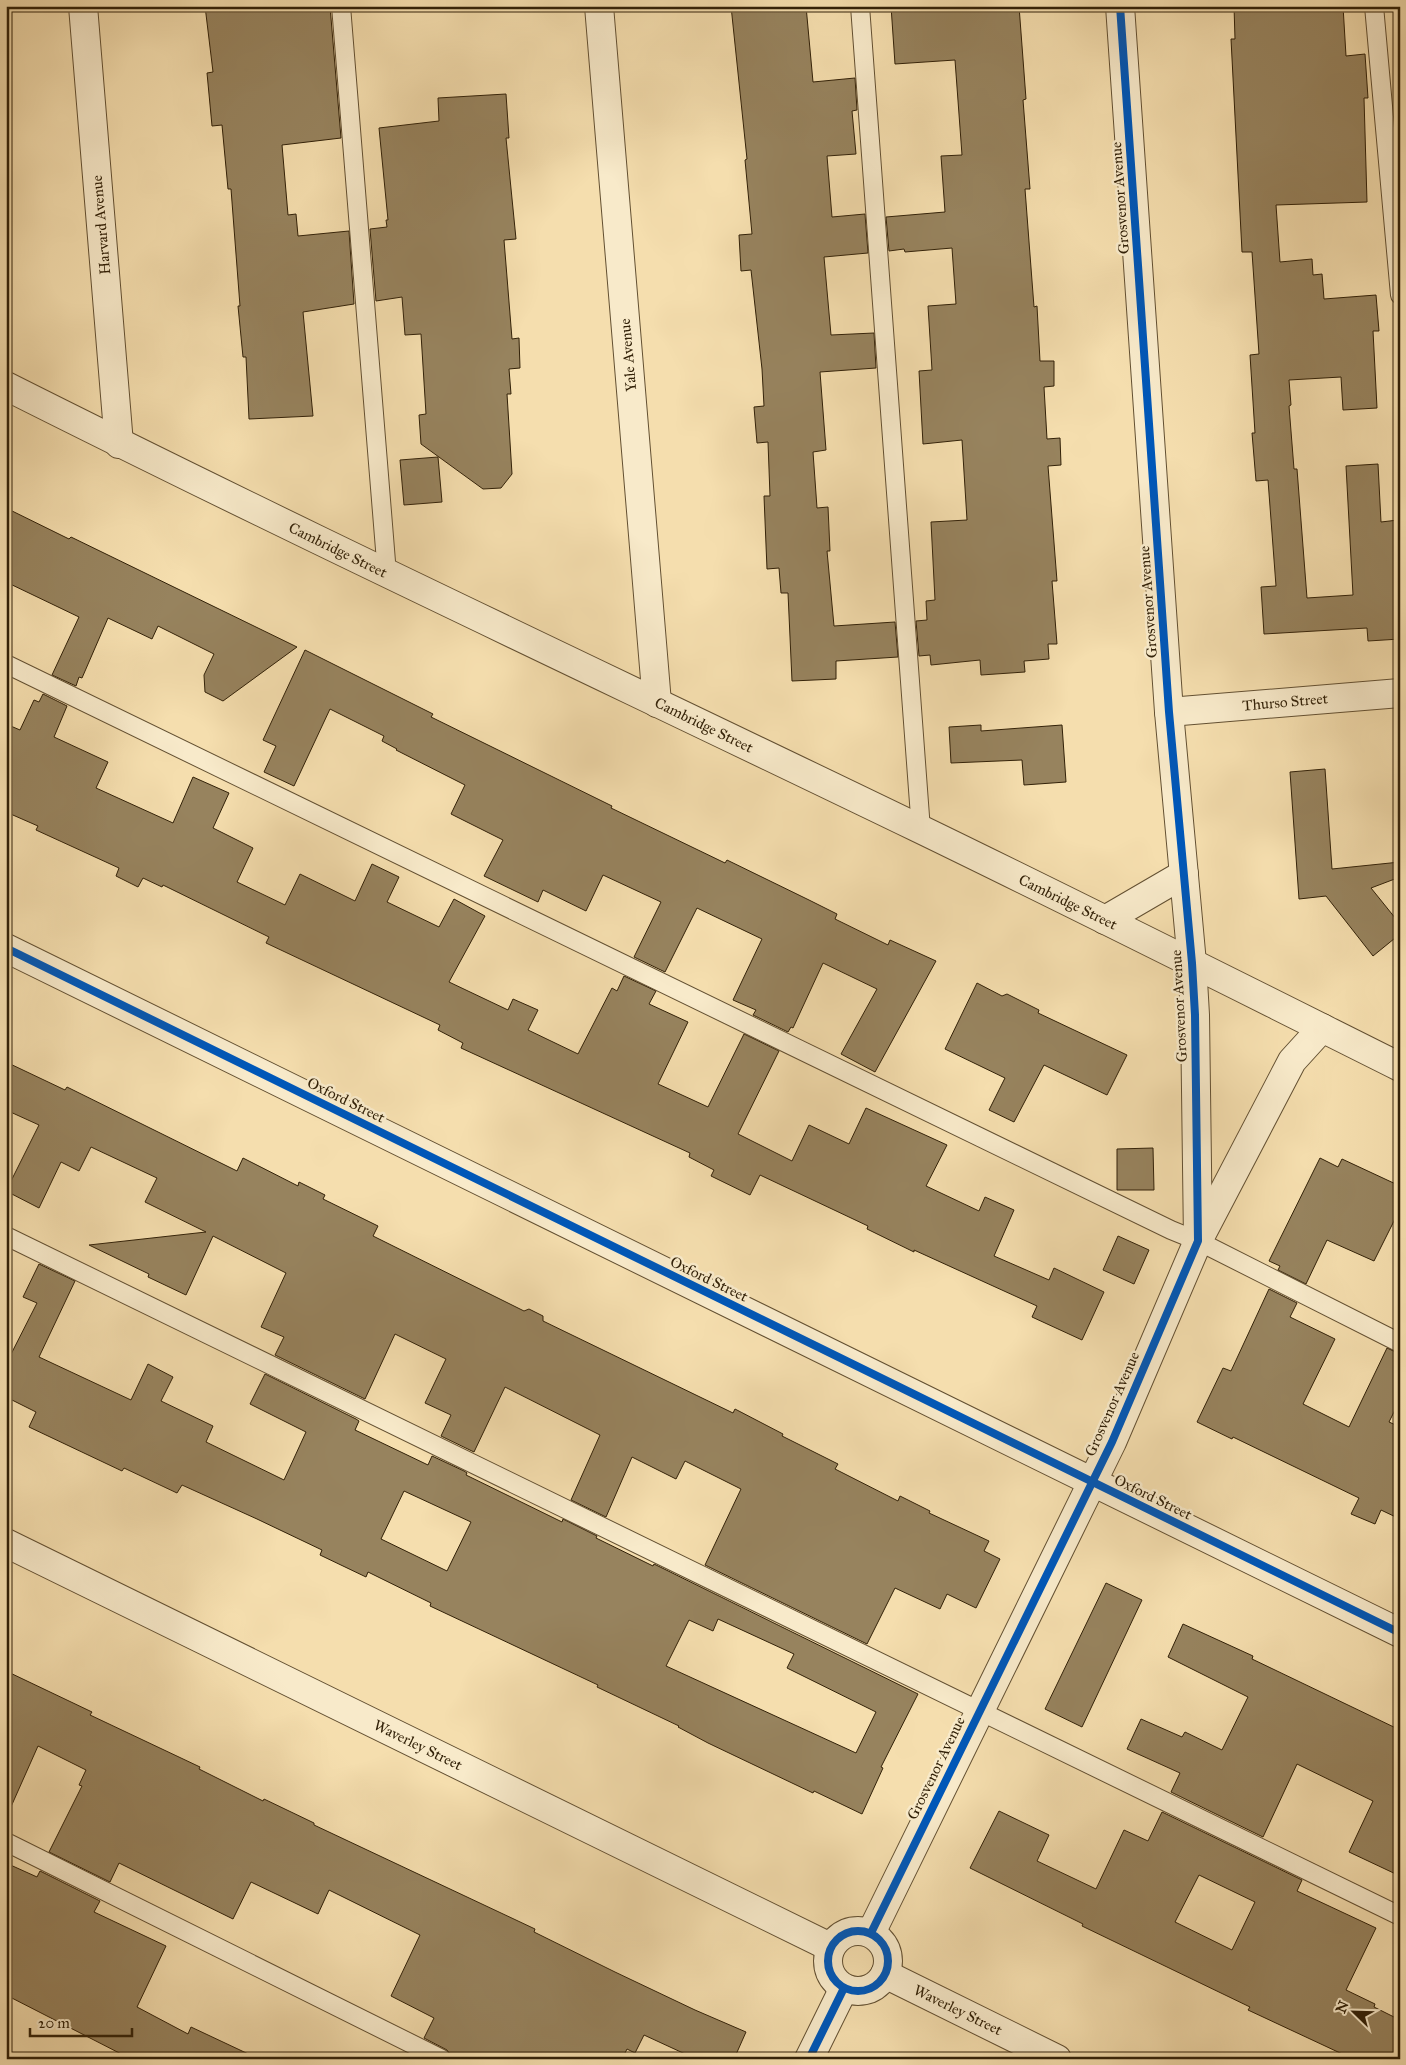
<svg xmlns="http://www.w3.org/2000/svg" width="1406" height="2065" viewBox="0 0 1406 2065" font-family="'IM FELL Great Primer',serif">
<rect width="100%" height="100%" fill="#f5deae"/>
<filter id="stains"><feTurbulence type="fractalNoise" baseFrequency=".004" numOctaves="4"/><feColorMatrix values="0 0 0 0 .2 0 0 0 0 .09 0 0 0 0 .02 0 0 0 .5 -.17"/></filter>
<radialGradient id="worn" r=".72"><stop offset=".6" stop-color="#630" stop-opacity="0"/><stop offset="1" stop-color="#630" stop-opacity=".3"/></radialGradient>
<!-- building -->
<g fill="#97835e" stroke="#322108" fill-rule="evenodd">
<path d="M 205,6 L 330,6 L 341,138 L 282,145 L 288,215 L 296,214 L 298,236 L 349,231 L 354,304 L 303,312 L 313,416 L 249,419 L 246,357 L 243,357 L 238,306 L 240,306 L 231,189 L 228,189 L 222,125 L 212,126 L 207,73 L 213,72 Z"/>
<path d="M 731,6 L 806,6 L 813,82 L 855,78 L 857,110 L 852,111 L 856,154 L 827,156 L 832,217 L 865,214 L 868,253 L 824,257 L 831,335 L 874,333 L 876,368 L 820,372 L 826,450 L 813,452 L 817,508 L 828,507 L 830,551 L 827,551 L 834,626 L 895,622 L 898,657 L 836,661 L 836,679 L 792,681 L 788,593 L 781,593 L 779,568 L 767,569 L 764,496 L 770,496 L 768,442 L 757,443 L 754,407 L 764,406 L 762,369 L 751,270 L 741,271 L 739,235 L 752,234 L 745,160 L 747,159 Z"/>
<path d="M 891,6 L 1019,6 L 1026,99 L 1023,100 L 1030,189 L 1025,189 L 1034,307 L 1037,306 L 1040,361 L 1054,361 L 1054,386 L 1044,387 L 1047,439 L 1060,438 L 1061,465 L 1048,466 L 1057,581 L 1052,581 L 1057,644 L 1048,644 L 1049,659 L 1024,661 L 1025,672 L 981,675 L 980,660 L 931,665 L 930,655 L 919,656 L 916,621 L 927,620 L 926,601 L 935,600 L 931,522 L 967,520 L 962,440 L 923,444 L 919,371 L 932,370 L 928,306 L 956,304 L 952,248 L 905,252 L 904,249 L 889,251 L 886,217 L 945,212 L 941,156 L 962,155 L 955,60 L 895,64 Z"/>
<path d="M 1234,6 L 1343,6 L 1346,56 L 1365,54 L 1368,98 L 1364,98 L 1367,202 L 1276,205 L 1280,262 L 1312,259 L 1313,275 L 1322,274 L 1324,299 L 1376,295 L 1379,331 L 1373,331 L 1377,408 L 1343,410 L 1341,377 L 1289,380 L 1291,405 L 1289,406 L 1294,469 L 1297,469 L 1307,598 L 1353,595 L 1346,466 L 1378,464 L 1381,522 L 1398,520 L 1400,545 L 1400,639 L 1368,641 L 1367,628 L 1264,634 L 1261,587 L 1276,586 L 1268,480 L 1256,481 L 1252,433 L 1255,433 L 1250,355 L 1259,354 L 1252,252 L 1242,252 L 1231,39 L 1235,39 Z"/>
<path d="M 506,94 L 509,138 L 506,138 L 516,239 L 504,240 L 512,339 L 519,338 L 520,368 L 509,369 L 511,394 L 507,394 L 512,474 L 501,488 L 483,489 L 421,444 L 419,415 L 426,414 L 421,334 L 405,335 L 402,297 L 376,301 L 370,229 L 387,227 L 386,220 L 388,220 L 379,128 L 439,121 L 438,98 Z"/>
<path d="M 438,457 L 442,502 L 404,505 L 400,460 Z"/>
<path d="M 6,508 L 69,539 L 71,537 L 297,647 L 223,701 L 205,692 L 204,675 L 214,654 L 158,626 L 152,639 L 108,618 L 82,678 L 79,677 L 76,686 L 52,675 L 79,617 L 6,582 Z"/>
<path d="M 305,650 L 433,714 L 431,717 L 612,806 L 611,808 L 725,863 L 727,860 L 809,900 L 837,914 L 835,919 L 888,945 L 890,940 L 936,961 L 875,1072 L 841,1054 L 877,989 L 823,963 L 793,1028 L 791,1027 L 788,1032 L 753,1015 L 756,1010 L 733,1000 L 762,939 L 697,908 L 665,972 L 634,957 L 661,902 L 603,875 L 586,911 L 543,890 L 538,902 L 484,876 L 503,840 L 451,814 L 465,785 L 396,750 L 397,749 L 382,741 L 384,736 L 330,709 L 294,786 L 264,772 L 276,746 L 263,740 Z"/>
<path d="M 43,694 L 67,706 L 54,737 L 108,762 L 96,788 L 173,823 L 193,777 L 229,793 L 213,828 L 253,848 L 237,882 L 285,905 L 300,874 L 355,901 L 372,864 L 399,877 L 387,902 L 439,927 L 454,899 L 485,916 L 449,982 L 508,1010 L 513,999 L 538,1010 L 528,1030 L 578,1054 L 612,988 L 617,991 L 624,976 L 656,991 L 649,1004 L 688,1022 L 658,1084 L 708,1107 L 744,1034 L 779,1051 L 738,1134 L 792,1161 L 809,1125 L 849,1144 L 866,1108 L 947,1145 L 926,1186 L 979,1211 L 985,1197 L 1014,1210 L 994,1256 L 1049,1280 L 1054,1268 L 1104,1292 L 1082,1340 L 1032,1317 L 1037,1306 L 914,1250 L 914,1252 L 867,1229 L 868,1226 L 760,1175 L 750,1195 L 711,1176 L 714,1170 L 689,1157 L 690,1153 L 461,1048 L 463,1043 L 438,1030 L 440,1025 L 266,943 L 269,937 L 163,885 L 162,887 L 143,878 L 138,887 L 116,876 L 119,868 L 36,830 L 38,826 L 6,812 L 6,724 L 20,730 L 34,700 L 39,702 Z"/>
<path d="M 981,725 L 981,731 L 1062,725 L 1066,782 L 1024,785 L 1022,760 L 951,763 L 949,727 Z"/>
<path d="M 1325,769 L 1332,869 L 1400,862 L 1400,877 L 1371,888 L 1400,924 L 1400,934 L 1373,956 L 1326,896 L 1299,899 L 1290,772 Z"/>
<path d="M 977,983 L 1002,996 L 1007,994 L 1039,1010 L 1038,1013 L 1127,1055 L 1107,1095 L 1044,1065 L 1014,1122 L 989,1110 L 1005,1078 L 945,1049 Z"/>
<path d="M 6,1062 L 65,1090 L 67,1087 L 237,1171 L 243,1158 L 298,1186 L 299,1182 L 325,1195 L 323,1199 L 378,1226 L 373,1236 L 524,1311 L 529,1309 L 543,1316 L 543,1321 L 733,1413 L 735,1409 L 783,1434 L 782,1436 L 838,1464 L 835,1469 L 898,1501 L 900,1496 L 930,1511 L 929,1513 L 989,1541 L 984,1551 L 1000,1559 L 976,1608 L 947,1594 L 940,1609 L 895,1588 L 867,1644 L 705,1565 L 741,1489 L 685,1461 L 676,1479 L 632,1457 L 606,1517 L 571,1500 L 600,1435 L 505,1387 L 474,1452 L 441,1436 L 451,1415 L 425,1403 L 446,1359 L 395,1334 L 365,1399 L 275,1355 L 284,1337 L 261,1327 L 286,1273 L 213,1236 L 186,1295 L 148,1277 L 149,1274 L 89,1245 L 206,1232 L 145,1202 L 157,1178 L 91,1147 L 79,1171 L 61,1162 L 39,1208 L 6,1191 L 39,1125 L 6,1110 Z"/>
<path d="M 1153,1148 L 1154,1190 L 1117,1190 L 1117,1149 Z"/>
<path d="M 1320,1158 L 1338,1167 L 1342,1159 L 1400,1186 L 1400,1209 L 1374,1261 L 1327,1240 L 1306,1284 L 1278,1270 L 1280,1266 L 1269,1261 Z"/>
<path d="M 1118,1236 L 1149,1250 L 1134,1284 L 1103,1270 Z"/>
<path d="M 39,1264 L 75,1281 L 39,1357 L 131,1400 L 148,1364 L 173,1377 L 161,1401 L 213,1426 L 206,1442 L 284,1480 L 306,1432 L 250,1404 L 265,1374 L 356,1419 L 359,1421 L 355,1430 L 428,1465 L 432,1456 L 464,1471 L 467,1473 L 466,1475 L 562,1522 L 563,1519 L 597,1536 L 596,1538 L 653,1566 L 654,1564 L 918,1694 L 881,1767 L 883,1768 L 862,1814 L 814,1791 L 813,1793 L 708,1743 L 678,1727 L 679,1726 L 597,1687 L 598,1685 L 430,1606 L 431,1603 L 368,1572 L 366,1577 L 320,1555 L 322,1550 L 257,1519 L 182,1485 L 177,1493 L 124,1468 L 122,1471 L 29,1427 L 36,1412 L 6,1397 L 6,1364 L 37,1303 L 23,1297 ZM 404,1491 L 471,1522 L 447,1571 L 381,1539 ZM 718,1619 L 794,1654 L 787,1668 L 876,1712 L 856,1753 L 666,1666 L 689,1620 L 713,1631 Z"/>
<path d="M 1269,1289 L 1297,1303 L 1290,1317 L 1335,1339 L 1303,1404 L 1349,1427 L 1387,1348 L 1400,1354 L 1400,1400 L 1389,1422 L 1400,1427 L 1400,1519 L 1381,1510 L 1375,1524 L 1351,1514 L 1359,1498 L 1233,1437 L 1232,1439 L 1197,1422 L 1223,1368 L 1231,1371 Z"/>
<path d="M 1106,1583 L 1142,1600 L 1082,1727 L 1045,1709 Z"/>
<path d="M 1183,1624 L 1253,1656 L 1252,1659 L 1400,1730 L 1400,1876 L 1349,1852 L 1373,1801 L 1297,1764 L 1263,1837 L 1171,1792 L 1180,1773 L 1127,1749 L 1141,1719 L 1182,1737 L 1185,1732 L 1222,1750 L 1248,1697 L 1168,1657 Z"/>
<path d="M 6,1671 L 92,1712 L 90,1715 L 200,1767 L 199,1769 L 263,1801 L 264,1799 L 314,1823 L 314,1825 L 535,1929 L 534,1932 L 615,1972 L 695,2010 L 746,2032 L 734,2059 L 696,2059 L 644,2035 L 635,2053 L 627,2049 L 622,2059 L 453,2059 L 447,2050 L 424,2038 L 434,2018 L 391,1996 L 420,1935 L 329,1890 L 318,1914 L 251,1882 L 233,1919 L 119,1863 L 110,1882 L 49,1852 L 82,1786 L 79,1785 L 86,1770 L 38,1746 L 6,1818 Z"/>
<path d="M 999,1811 L 1049,1835 L 1037,1861 L 1096,1889 L 1124,1830 L 1148,1841 L 1162,1812 L 1302,1880 L 1297,1891 L 1376,1928 L 1346,1990 L 1375,2004 L 1374,2007 L 1400,2020 L 1400,2059 L 1353,2059 L 1248,2010 L 1250,2007 L 1082,1926 L 1083,1924 L 970,1868 ZM 1199,1875 L 1255,1902 L 1232,1950 L 1175,1922 Z"/>
<path d="M 6,1863 L 37,1877 L 40,1871 L 100,1901 L 94,1912 L 166,1946 L 137,2007 L 188,2034 L 191,2027 L 259,2059 L 131,2059 L 6,1995 Z"/>
</g>
<g fill="none" stroke-linecap="round" stroke-linejoin="round">
<defs>
<g id="lane">
<path d="M 341,6 L 387,574"/>
<path d="M 860,6 L 921,830"/>
<path d="M 1374,6 L 1400,295"/>
<path d="M 6,664 L 1171,1230 L 1198,1241 L 1400,1343"/>
<path d="M 6,1236 L 1400,1916"/>
<path d="M 6,1842 L 442,2059"/>
</g>
<g id="street">
<path d="M 83,6 L 119,444"/>
<path d="M 599,6 L 657,703"/>
<path d="M 6,386 C 308,538 614,681 918,828 C 1079,906 1240,987 1400,1067"/>
<path d="M 1169,712 L 1400,693"/>
<path d="M 1105,920 L 1184,874"/>
<path d="M 6,948 L 1400,1633"/>
<path d="M 1200,1237 L 1292,1061 L 1322,1028"/>
<path d="M 6,1543 L 830,1947"/>
<circle cx="858" cy="1961" r="30"/>
<path d="M 871,1933 L 1112,1442 L 1198,1241 L 1195,1015 L 1192,963 L 1169,712 L 1120,6"/>
<path d="M 885,1974 L 1057,2059"/>
<path d="M 809,2059 L 844,1988"/>
</g>
</defs>
<!-- lane casing -->
<use href="#lane" stroke="#635032" stroke-width="20"/>
<!-- street casing -->
<use href="#street" stroke="#635032" stroke-width="30"/>
<!-- lane -->
<use href="#lane" stroke="#f8eaca" stroke-width="18"/>
<!-- street -->
<use href="#street" stroke="#f8eaca" stroke-width="28"/>
<defs>
<g id="cycleway">
<path d="M 6,948 L 1400,1633"/>
<circle cx="858" cy="1961" r="30"/>
<path d="M 871,1933 L 1112,1442 L 1198,1241 L 1195,1015 L 1192,963 L 1169,712 L 1120,6"/>
<path d="M 809,2059 L 844,1988"/>
</g>
</defs>
<!-- cycleway casing -->
<use href="#cycleway" stroke="#f8eaca" stroke-width="11"/>
<!-- cycleway -->
<use href="#cycleway" stroke="#0057b8" stroke-width="8"/>
</g>
<g text-anchor="middle" stroke-width="5" stroke-linejoin="round" paint-order="stroke">
<!-- street labels -->
<g font-size="15" fill="#322108" stroke="#f8eaca">
<text transform="translate(1120 198) rotate(-94)" y="5">Grosvenor Avenue</text>
<text transform="translate(101 225) rotate(-95)" y="5">Harvard Avenue</text>
<text transform="translate(628 355) rotate(-95)" y="5">Yale Avenue</text>
<text transform="translate(338 550) rotate(26)" y="5">Cambridge Street</text>
<text transform="translate(1148 602) rotate(-94)" y="5">Grosvenor Avenue</text>
<text transform="translate(1285 702) rotate(-5)" y="5">Thurso Street</text>
<text transform="translate(704 725) rotate(26)" y="5">Cambridge Street</text>
<text transform="translate(1068 902) rotate(26)" y="5">Cambridge Street</text>
<text transform="translate(1179 1006) rotate(-93)" y="5">Grosvenor Avenue</text>
<text transform="translate(346 1100) rotate(26)" y="5">Oxford Street</text>
<text transform="translate(709 1279) rotate(26)" y="5">Oxford Street</text>
<text transform="translate(1112 1404) rotate(-66)" y="5">Grosvenor Avenue</text>
<text transform="translate(1153 1497) rotate(26)" y="5">Oxford Street</text>
<text transform="translate(418 1745) rotate(26)" y="5">Waverley Street</text>
<text transform="translate(936 1768) rotate(-64)" y="5">Grosvenor Avenue</text>
<text transform="translate(958 2010) rotate(26)" y="5">Waverley Street</text>
</g>
</g>
<!-- margin -->
<rect width="1406" height="2065" fill="none" stroke="#f5deae" stroke-width="25"/>
<rect x="8" y="8" width="1391" height="2050" fill="none" stroke="#322108" stroke-width="2.5"/>
<rect x="12" y="12" width="1381" height="2040" fill="none" stroke="#322108"/>
<!-- north arrow -->
<g transform="translate(1354 2012) rotate(293)" stroke="#f8eaca" stroke-width="4" paint-order="stroke">
<path d="M0-4L9 19L0 12L-9 19Z" fill="#322108"/>
<text y="-8" font-size="14" font-weight="bold" text-anchor="middle" fill="#322108">N</text>
</g>
<!-- scale -->
<path d="M30 2028v8h102v-8" fill="none" stroke="#322108" stroke-width="2.5"/>
<text x="38" y="2028" font-size="15" fill="#322108" stroke="#f8eaca" stroke-width="4" paint-order="stroke">20 m</text>
<rect width="100%" height="100%" filter="url(#stains)"/>
<rect width="100%" height="100%" fill="url(#worn)"/>
</svg>
